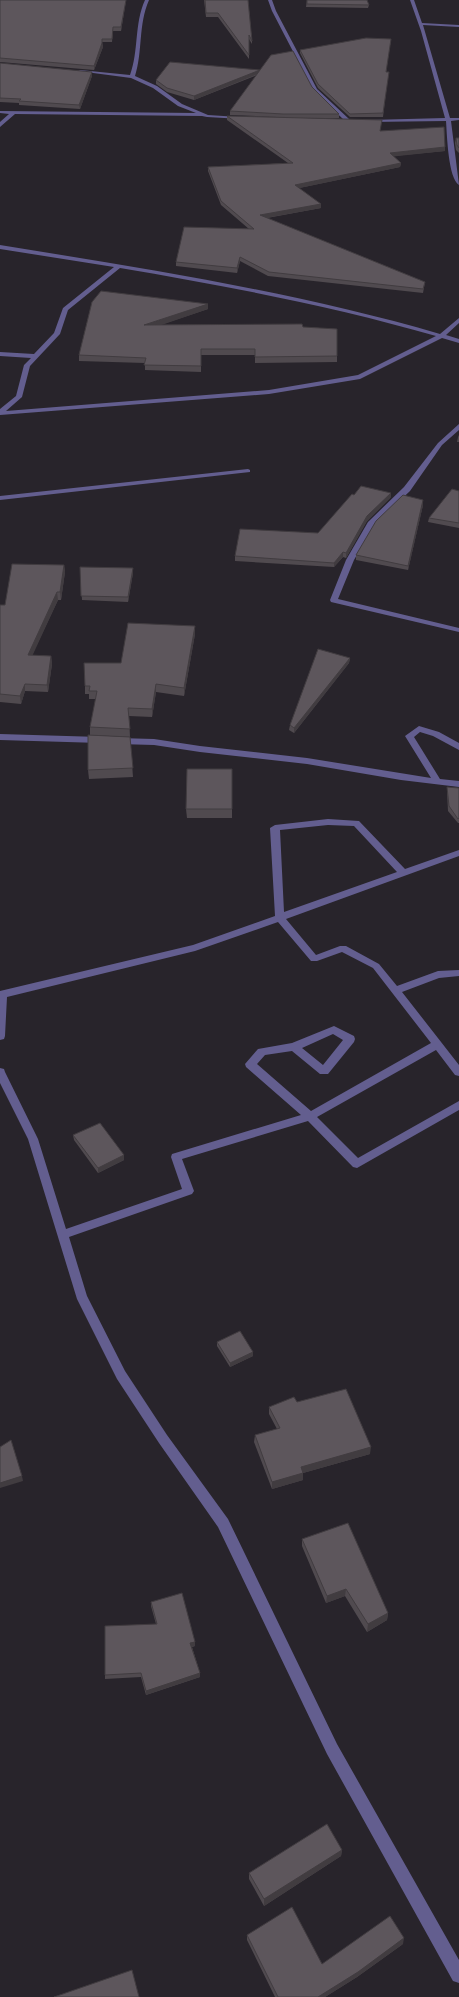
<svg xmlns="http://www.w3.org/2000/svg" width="459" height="1997" viewBox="0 0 459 1997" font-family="'Nunito Sans',sans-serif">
<rect width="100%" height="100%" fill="#28242b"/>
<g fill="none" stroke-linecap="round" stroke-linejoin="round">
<!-- minor -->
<g fill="#635e8f" fill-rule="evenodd">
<path d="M 145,0 L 149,0 C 138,25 143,51 135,76 L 157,86 L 182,104 L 208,115 L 239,117 L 241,119 L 207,117 L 202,116 L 15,114 L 0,127 L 0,122 L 9,114 L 0,113 L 0,111 L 196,113 L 178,106 L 153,88 L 131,78 L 78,71 L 80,70 L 130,75 C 139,51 134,24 145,0 Z"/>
<path d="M 268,0 L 272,0 L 276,11 L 317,89 L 349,119 L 349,121 L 345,121 L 313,90 L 272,11 Z"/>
<path d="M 410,0 L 414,0 L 422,23 L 459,25 L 459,27 L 423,25 L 450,118 L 459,118 L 459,120 L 451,121 L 459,185 C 448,178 447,134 446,121 L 369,122 L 367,121 L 369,120 L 445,118 L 421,31 Z"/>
<path d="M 0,245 C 148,269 296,292 440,334 L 459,318 L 459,323 L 446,335 L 459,339 L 459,343 L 442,338 L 360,379 L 269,394 L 0,415 L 0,409 L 16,396 L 24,365 L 31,358 L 0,356 L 0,352 L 34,354 L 54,333 L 63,308 L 114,267 L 0,249 ZM 120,268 C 226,286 332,306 436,336 L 358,375 L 269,390 L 6,411 L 22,397 L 30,366 L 60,334 L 68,310 Z"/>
<path d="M 459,424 L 459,430 L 442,445 L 410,491 L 374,525 L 354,560 L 338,599 L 459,628 L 459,632 L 331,602 L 330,600 L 346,560 L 368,522 L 404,487 L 438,443 Z"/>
<path d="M 248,469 L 250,470 L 250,472 L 0,500 L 0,496 Z"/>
<path d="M 419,726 L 439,732 L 459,743 L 459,750 L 433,736 L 420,732 L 414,737 L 440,779 L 459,781 L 459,787 L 401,780 L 307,764 L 200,752 L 154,745 L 118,744 L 114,741 L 118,738 L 154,739 L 200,746 L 307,758 L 431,778 L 405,736 Z"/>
<path d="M 0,734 L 100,737 L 104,740 L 100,743 L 0,740 Z"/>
<path d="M 328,819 L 359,821 L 405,869 L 459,850 L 459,856 L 286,919 L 316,955 L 340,946 L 346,946 L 379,964 L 397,986 L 438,971 L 459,970 L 459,976 L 439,978 L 402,992 L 459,1065 L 459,1076 L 455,1075 L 436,1050 L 317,1117 L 358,1158 L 459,1101 L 459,1110 L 357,1168 L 353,1167 L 308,1121 L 182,1159 L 194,1191 L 192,1194 L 69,1237 L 87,1296 L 125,1371 L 167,1435 L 228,1519 L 337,1744 L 459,1960 L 459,1983 L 453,1981 L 327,1754 L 218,1527 L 159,1443 L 117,1379 L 77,1299 L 28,1139 L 0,1083 L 0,1068 L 4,1069 L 5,1072 L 38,1139 L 66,1229 L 182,1189 L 171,1157 L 172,1154 L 301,1115 L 246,1067 L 245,1064 L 258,1049 L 292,1043 L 334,1026 L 354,1036 L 355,1039 L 354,1042 L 328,1074 L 320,1074 L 292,1051 L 265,1055 L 257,1064 L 311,1111 L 431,1043 L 373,968 L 342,952 L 317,961 L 311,961 L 278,922 L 195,951 L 7,997 L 5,1036 L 4,1039 L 0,1040 L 0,991 L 193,945 L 275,916 L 270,828 L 275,825 ZM 328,825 L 354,826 L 397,872 L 284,912 L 280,830 ZM 333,1034 L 343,1040 L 323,1065 L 302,1048 Z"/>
</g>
</g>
<!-- wall -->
<g fill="#504a4f">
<path d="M 0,0 L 126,0 L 121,31 L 113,31 L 112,42 L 102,42 L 103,47 L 94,70 L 0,62 Z"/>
<path d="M 204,0 L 248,0 L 252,41 L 252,44 L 249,39 L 249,59 L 218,17 L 206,17 Z"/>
<path d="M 307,0 L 369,5 L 368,8 L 306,7 Z"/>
<path d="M 391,39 L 386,72 L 388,76 L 383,117 L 350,117 L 318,88 L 300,53 L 300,50 Z"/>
<path d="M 0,63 L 92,76 L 80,109 L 19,105 L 19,103 L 0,102 Z"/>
<path d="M 260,70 L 312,87 L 339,114 L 339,118 L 288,118 L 381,131 L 445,147 L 445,151 L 393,156 L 401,163 L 400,167 L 299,188 L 321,208 L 267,218 L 425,282 L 423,293 L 268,276 L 240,261 L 237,273 L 176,266 L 176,262 L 249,229 L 221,205 L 208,171 L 208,167 L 288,163 L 227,120 L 227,116 L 278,117 L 230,115 L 230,111 L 257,75 L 194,100 L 167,92 L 156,84 L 156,80 Z"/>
<path d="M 456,138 L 459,138 L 459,153 L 456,150 L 455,143 Z"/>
<path d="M 92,302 L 208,309 L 160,325 L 303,327 L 337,329 L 337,362 L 255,363 L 255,355 L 201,355 L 201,372 L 145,370 L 145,363 L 79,361 L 79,355 Z"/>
<path d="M 459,435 L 459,442 L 457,442 L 458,437 Z"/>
<path d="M 459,491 L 459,528 L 428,522 L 429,518 Z"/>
<path d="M 391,493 L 391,497 L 367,521 L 346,558 L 343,557 L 334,567 L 235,561 L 235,556 L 318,533 L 354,495 Z"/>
<path d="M 423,505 L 408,570 L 356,560 L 356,555 Z"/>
<path d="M 64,565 L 65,572 L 61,600 L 58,600 L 32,655 L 51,656 L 52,664 L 48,692 L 25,691 L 21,704 L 0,702 L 0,605 L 5,605 Z"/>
<path d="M 80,567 L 133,573 L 128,602 L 82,600 Z"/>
<path d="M 195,626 L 195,634 L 184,696 L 156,692 L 152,717 L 129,716 L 130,737 L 90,735 L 90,727 L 96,699 L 89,699 L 89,694 L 85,694 L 85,686 L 121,663 Z"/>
<path d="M 350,658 L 349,663 L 294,733 L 289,730 L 290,725 Z"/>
<path d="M 130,737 L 133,777 L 89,779 L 88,770 Z"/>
<path d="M 232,769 L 232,818 L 187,818 L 186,809 Z"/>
<path d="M 447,787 L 459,788 L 459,823 L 458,823 L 448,811 L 447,792 Z"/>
<path d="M 73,1135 L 124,1155 L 124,1160 L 98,1173 L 74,1140 Z"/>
<path d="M 217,1342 L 253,1356 L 230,1367 L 217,1346 Z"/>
<path d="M 297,1402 L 370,1454 L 303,1473 L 303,1480 L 272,1489 L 254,1442 L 255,1435 L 277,1429 L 269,1414 L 269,1407 Z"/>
<path d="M 302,1539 L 388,1613 L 387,1620 L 367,1632 L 345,1596 L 326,1603 L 302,1546 Z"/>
<path d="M 151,1602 L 195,1646 L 192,1647 L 200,1673 L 200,1677 L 146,1695 L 141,1677 L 105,1679 L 105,1675 L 156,1624 L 151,1606 Z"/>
<path d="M 342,1850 L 341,1856 L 264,1906 L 249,1879 L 249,1873 Z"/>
<path d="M 247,1935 L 322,1964 L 403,1944 L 357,1977 L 325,1997 L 275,1997 L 247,1940 Z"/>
</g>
<!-- shaded-wall -->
<g fill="#413c40">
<path d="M 126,0 L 121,31 L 121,27 Z"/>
<path d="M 102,43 L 103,47 L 94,70 L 94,66 Z"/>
<path d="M 260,70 L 260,73 L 194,100 L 194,96 Z"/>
<path d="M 92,72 L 92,76 L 80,109 L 79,105 Z"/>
<path d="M 445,147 L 445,151 L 389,157 L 390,153 Z"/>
<path d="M 401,163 L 400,167 L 295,189 L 295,185 Z"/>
<path d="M 321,204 L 321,208 L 260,219 L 260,215 Z"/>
<path d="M 240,257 L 240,261 L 237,273 L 237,268 Z"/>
<path d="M 208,304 L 208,309 L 144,331 L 144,325 Z"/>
<path d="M 391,493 L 391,497 L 367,521 L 346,558 L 346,553 L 367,516 Z"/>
<path d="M 423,500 L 423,505 L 408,570 L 408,566 Z"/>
<path d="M 343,552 L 343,557 L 334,567 L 334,563 Z"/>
<path d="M 64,565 L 65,572 L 61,600 L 60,592 Z"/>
<path d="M 133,568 L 133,573 L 128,602 L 128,597 Z"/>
<path d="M 57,592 L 58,600 L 29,663 L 28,655 Z"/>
<path d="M 195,626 L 195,634 L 184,696 L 184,688 Z"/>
<path d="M 51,656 L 52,664 L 48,692 L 47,685 Z"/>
<path d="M 350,658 L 349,663 L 294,733 L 294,728 Z"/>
<path d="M 25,684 L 25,691 L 21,704 L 20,696 Z"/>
<path d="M 156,684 L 156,692 L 152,717 L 152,709 Z"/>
<path d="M 124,1155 L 124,1160 L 98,1173 L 98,1168 Z"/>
<path d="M 253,1352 L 253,1356 L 230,1367 L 230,1363 Z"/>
<path d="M 371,1447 L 370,1454 L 303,1473 L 303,1480 L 272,1489 L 272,1482 L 301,1467 Z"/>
<path d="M 22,1476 L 23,1481 L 0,1488 L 0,1483 Z"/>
<path d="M 346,1589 L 345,1596 L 326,1603 L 327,1596 Z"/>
<path d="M 388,1613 L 387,1620 L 367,1632 L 368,1624 Z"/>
<path d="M 195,1642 L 195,1646 L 191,1647 L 190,1643 Z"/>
<path d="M 200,1673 L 200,1677 L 146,1695 L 146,1691 Z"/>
<path d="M 342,1850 L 341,1856 L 264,1906 L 264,1899 Z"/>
<path d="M 404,1938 L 403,1944 L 357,1977 L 325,1997 L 318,1997 Z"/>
</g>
<!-- building -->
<g fill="#5d565c" stroke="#413c40">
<path d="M 0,0 L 126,0 L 121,27 L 113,27 L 112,39 L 102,39 L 102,43 L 94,66 L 0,58 Z"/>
<path d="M 205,0 L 248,0 L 252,41 L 249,35 L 249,55 L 218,13 L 206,13 Z"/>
<path d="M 307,0 L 367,0 L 369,5 L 307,4 Z"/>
<path d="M 366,38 L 391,39 L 386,72 L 389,72 L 383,113 L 350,114 L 318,84 L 300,50 Z"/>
<path d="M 293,51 L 312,87 L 339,114 L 283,114 L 230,111 L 271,55 Z"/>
<path d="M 170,62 L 260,70 L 194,96 L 167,88 L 156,80 Z"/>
<path d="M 0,63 L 92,72 L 79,105 L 19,101 L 21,99 L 0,98 Z"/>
<path d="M 227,116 L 382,120 L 380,131 L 444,127 L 445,147 L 390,153 L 401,163 L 295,185 L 321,204 L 260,215 L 425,282 L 423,289 L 269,272 L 240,257 L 237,268 L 176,262 L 184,227 L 254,229 L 221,201 L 208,167 L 293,163 Z"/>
<path d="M 456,138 L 459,138 L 459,148 L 457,145 Z"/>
<path d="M 101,291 L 208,304 L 144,325 L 302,324 L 303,327 L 337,329 L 337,356 L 255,357 L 255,349 L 201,349 L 201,366 L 144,365 L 146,358 L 79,355 L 92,302 Z"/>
<path d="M 361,486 L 391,493 L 367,516 L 346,553 L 343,552 L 334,563 L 235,556 L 240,529 L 318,533 L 352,494 L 354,495 Z"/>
<path d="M 452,489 L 459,491 L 459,523 L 429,518 Z"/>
<path d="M 403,495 L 423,500 L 408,566 L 356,555 L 376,521 Z"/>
<path d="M 12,564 L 64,565 L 60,592 L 57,592 L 28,655 L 51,656 L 47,685 L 25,684 L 20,696 L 0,694 L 0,605 L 5,605 Z"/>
<path d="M 80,567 L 133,568 L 128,597 L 81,596 Z"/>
<path d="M 128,623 L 195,626 L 184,688 L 156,684 L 152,709 L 128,708 L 130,729 L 90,727 L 97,691 L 89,691 L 90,686 L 85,686 L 84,663 L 121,663 Z"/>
<path d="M 318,649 L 350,658 L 294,728 L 290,725 Z"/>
<path d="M 88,735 L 130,737 L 133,768 L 88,770 Z"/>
<path d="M 187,769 L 232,769 L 232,809 L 186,809 Z"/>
<path d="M 447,787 L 459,788 L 459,818 L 458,819 L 449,806 Z"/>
<path d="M 100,1123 L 124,1155 L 98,1168 L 73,1135 Z"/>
<path d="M 240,1331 L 253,1352 L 230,1363 L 217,1342 Z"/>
<path d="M 346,1389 L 371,1447 L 301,1467 L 303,1473 L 272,1482 L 255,1435 L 280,1428 L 269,1407 L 294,1397 L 297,1402 Z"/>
<path d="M 11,1440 L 22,1476 L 0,1483 L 0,1447 Z"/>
<path d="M 348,1523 L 388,1613 L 368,1624 L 346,1589 L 327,1596 L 302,1539 Z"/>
<path d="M 182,1593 L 195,1642 L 190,1643 L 200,1673 L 146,1691 L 141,1673 L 105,1675 L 105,1626 L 157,1624 L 151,1602 Z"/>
<path d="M 327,1824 L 342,1850 L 264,1899 L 249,1873 Z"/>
<path d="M 292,1907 L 322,1964 L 390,1916 L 404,1938 L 358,1972 L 318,1997 L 278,1997 L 247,1935 Z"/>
<path d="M 132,1970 L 139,1997 L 54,1997 Z"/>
</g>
</svg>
